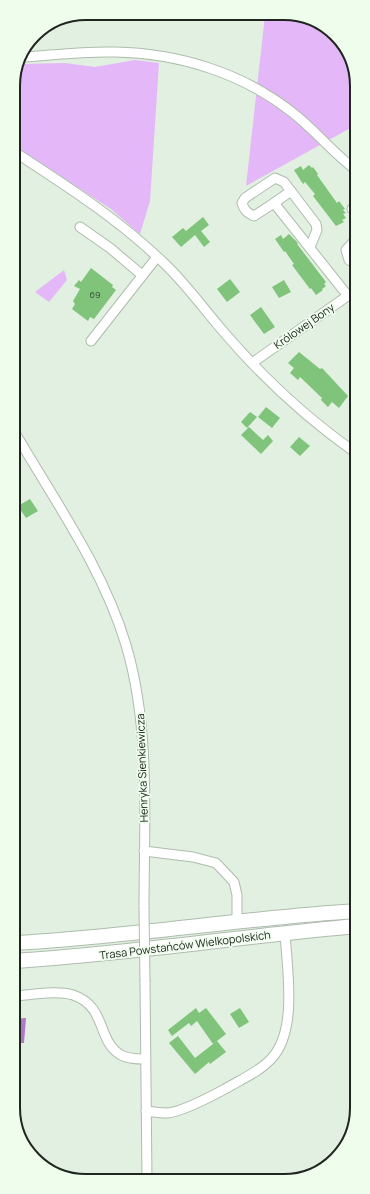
<svg xmlns="http://www.w3.org/2000/svg" width="370" height="1194" viewBox="0 0 370 1194" font-family="Manrope,sans-serif">
<rect width="100%" height="100%" fill="#e1f0e0"/>
<!-- green -->
<g fill="#e4b7f9">
<path d="M 265,15 L 316,24 L 336,35 L 356,72 L 356,125 L 246,186 Z"/>
<path d="M 135,60 L 159,63 L 150,201 L 140,234 L 111,209 L 13,145 L 13,81 L 21,64 L 65,63 L 95,67 Z"/>
<path d="M 64,270 L 67,280 L 49,302 L 35,292 Z"/>
</g>
<!-- water -->
<path fill="#ae79c5" d="M 26,1018 L 24,1043 L 14,1043 L 14,1019 Z"/>
<!-- building -->
<g fill="#7fc47a">
<path d="M 309,165 L 312,168 L 313,167 L 318,174 L 317,175 L 337,203 L 339,201 L 345,209 L 343,210 L 346,213 L 343,214 L 346,218 L 342,220 L 344,222 L 336,226 L 313,196 L 315,194 L 305,182 L 303,184 L 294,170 L 301,166 L 303,170 Z"/>
<path d="M 203,217 L 209,225 L 201,231 L 210,242 L 204,247 L 195,235 L 181,247 L 172,237 L 183,228 L 186,231 Z"/>
<path d="M 289,234 L 298,243 L 297,244 L 326,282 L 324,284 L 326,286 L 322,289 L 323,290 L 316,295 L 311,288 L 310,289 L 292,265 L 294,264 L 285,251 L 284,252 L 275,239 L 281,235 L 283,239 Z"/>
<path d="M 91,268 L 113,285 L 112,287 L 116,290 L 94,319 L 90,317 L 88,321 L 72,309 L 75,304 L 73,301 L 80,289 L 74,286 L 79,280 L 81,282 Z"/>
<path d="M 230,279 L 240,292 L 227,302 L 217,289 Z"/>
<path d="M 284,280 L 291,292 L 279,298 L 272,287 Z"/>
<path d="M 261,307 L 275,327 L 264,334 L 250,315 Z"/>
<path d="M 299,352 L 320,369 L 322,368 L 348,396 L 339,408 L 332,402 L 328,407 L 321,400 L 322,398 L 300,377 L 298,380 L 290,373 L 294,368 L 288,363 Z"/>
<path d="M 266,407 L 280,418 L 272,428 L 258,417 Z"/>
<path d="M 250,412 L 257,417 L 247,428 L 241,422 Z"/>
<path d="M 249,427 L 263,440 L 268,435 L 273,441 L 261,454 L 241,435 Z"/>
<path d="M 299,437 L 310,446 L 300,456 L 290,447 Z"/>
<path d="M 30,499 L 38,511 L 26,518 L 18,506 Z"/>
<path d="M 196,1008 L 199,1013 L 206,1008 L 226,1034 L 213,1044 L 197,1021 L 191,1026 L 189,1023 L 172,1036 L 168,1030 Z"/>
<path d="M 240,1008 L 249,1022 L 239,1028 L 230,1014 Z"/>
<path d="M 178,1036 L 195,1058 L 217,1041 L 226,1052 L 210,1064 L 209,1062 L 195,1074 L 169,1043 Z"/>
</g>
<g fill="none" stroke-linecap="round" stroke-linejoin="round">
<defs>
<g id="minor">
<path d="M 24,57 C 54,55 85,51 115,52 C 178,53 243,73 293,113 C 315,130 333,153 356,170"/>
<path d="M 13,151 C 67,186 123,222 169,268 C 188,287 204,309 222,330 C 262,377 306,418 356,453"/>
<path d="M 274,203 L 291,191"/>
<path d="M 352,209 L 356,206"/>
<path d="M 80,227 L 110,248 L 142,275"/>
<path d="M 356,239 L 346,250 L 349,260 L 356,264"/>
<path d="M 310,247 L 317,230 L 316,224 L 284,182 L 275,178 L 245,198 L 242,203 C 244,210 247,213 254,216 L 274,203 L 348,296"/>
<path d="M 91,341 L 157,257"/>
<path d="M 252,363 L 356,290"/>
<path d="M 14,431 C 54,500 103,568 126,645 C 151,729 144,821 144,907"/>
<path d="M 144,851 L 193,857 L 216,863 L 234,882 L 237,895 L 237,921"/>
<path d="M 145,982 L 147,1180"/>
<path d="M 14,996 C 33,995 55,990 73,995 C 107,1006 97,1042 121,1055 C 128,1059 137,1059 145,1059"/>
<path d="M 146,1111 C 153,1112 160,1113 167,1113 C 182,1112 212,1096 225,1089 C 240,1080 259,1072 271,1059 C 298,1031 287,969 285,933"/>
</g>
<g id="highway">
<path d="M 14,943 C 129,937 242,918 357,911"/>
<path d="M 14,961 C 129,954 242,936 357,926"/>
</g>
</defs>
<!-- minor casing -->
<use href="#minor" stroke="#aebcad" stroke-width="11"/>
<!-- highway casing -->
<use href="#highway" stroke="#aebcad" stroke-width="16"/>
<!-- minor -->
<use href="#minor" stroke="#fff" stroke-width="9"/>
<!-- highway -->
<use href="#highway" stroke="#fff" stroke-width="14"/>
<defs>
<path id="minor-bridge" d="M 144,907 L 145,982"/>
</defs>
<!-- minor-bridge casing -->
<use href="#minor-bridge" stroke="#aebcad" stroke-width="11" stroke-linecap="butt"/>
<!-- minor-bridge -->
<use href="#minor-bridge" stroke="#fff" stroke-width="9"/>
</g>
<g text-anchor="middle" stroke-width="3.5" stroke-linejoin="round" paint-order="stroke">
<!-- number labels -->
<g font-size="9" fill="#384d36">
<text x="95" y="298">69</text>
</g>
<!-- street labels -->
<g font-size="11" fill="#202520" stroke="#effded">
<text transform="translate(304 326) rotate(-35)" y="4">Królowej Bony</text>
<text transform="translate(142 768) rotate(-92)" y="4">Henryka Sienkiewicza</text>
<text transform="translate(185 945) rotate(-7)" y="4">Trasa Powstańców Wielkopolskich</text>
</g>
</g>
<!-- crop -->
<path d="M0 0H370V1194H0ZM86 20H284A66 66 0 0 1 350 86V1108A66 66 0 0 1 284 1174H86A66 66 0 0 1 20 1108V86A66 66 0 0 1 86 20Z" fill="#effded" fill-rule="evenodd"/>
<path fill="none" stroke="#202520" stroke-width="2" d="M86 20H284A66 66 0 0 1 350 86V1108A66 66 0 0 1 284 1174H86A66 66 0 0 1 20 1108V86A66 66 0 0 1 86 20Z"/>
</svg>
